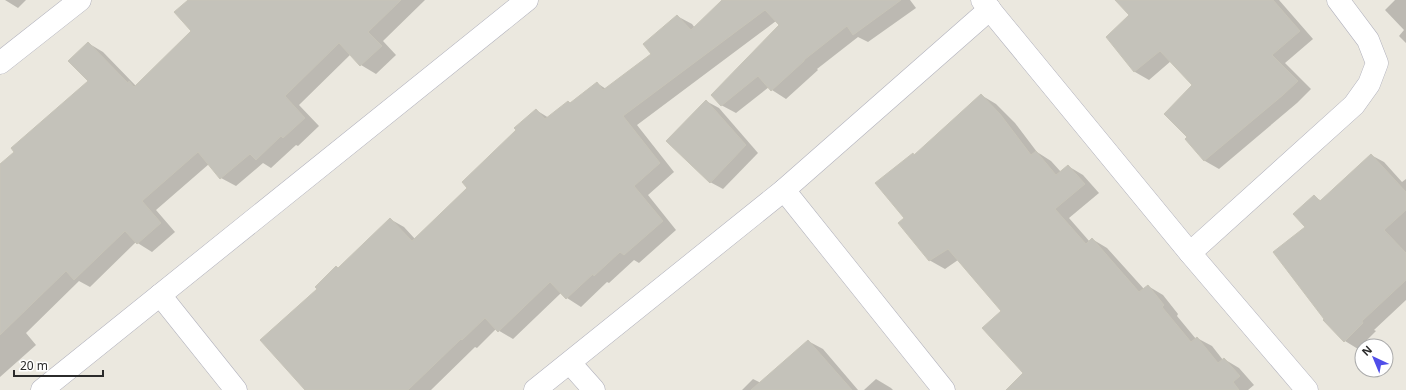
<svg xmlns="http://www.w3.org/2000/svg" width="1406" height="390" viewBox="0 0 1406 390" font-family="'Noto Sans',sans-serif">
<rect width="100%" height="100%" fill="#ebe8df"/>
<!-- shadow -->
<g fill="#0003">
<path d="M 5,0 L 26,0 L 18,8 Z"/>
<path d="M 190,0 L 425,0 L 383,41 L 396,55 L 376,74 L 361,65 L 351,54 L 299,105 L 319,126 L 298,146 L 296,145 L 271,168 L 263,163 L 236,186 L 221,178 L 209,164 L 156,210 L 175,232 L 152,252 L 136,242 L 90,287 L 79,281 L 26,333 L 36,345 L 0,377 L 0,166 L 89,81 L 88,43 L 103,52 L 136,86 L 193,32 Z"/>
<path d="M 726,0 L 910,0 L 916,8 L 868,42 L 858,37 L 817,69 L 818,70 L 786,99 L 772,90 L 769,87 L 736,113 L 721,105 L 780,25 L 776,21 L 637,125 L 674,172 L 648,195 L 676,230 L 639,263 L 634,260 L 609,283 L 607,282 L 581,307 L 567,298 L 561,293 L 513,339 L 496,329 L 477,348 L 475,347 L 431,390 L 306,390 L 318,289 L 390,219 L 404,227 L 415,239 L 468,188 L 536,110 L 549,118 L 568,102 L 571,103 L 597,83 L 606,89 L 653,54 L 677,16 L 692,24 L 695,28 Z"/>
<path d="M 1117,0 L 1279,0 L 1313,39 L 1285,63 L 1311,89 L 1297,103 L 1219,169 L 1205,161 L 1186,139 L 1188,137 L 1194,85 L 1171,61 L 1149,80 L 1135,72 L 1108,37 L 1130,15 Z"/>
<path d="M 1395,0 L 1406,0 L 1406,43 L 1399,36 L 1404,30 L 1385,10 Z"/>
<path d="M 981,95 L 996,104 L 1015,123 L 1037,152 L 1051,161 L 1061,172 L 1068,166 L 1083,175 L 1099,193 L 1069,218 L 1090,242 L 1092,239 L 1107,248 L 1144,289 L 1148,286 L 1163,295 L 1178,314 L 1177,316 L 1196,339 L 1197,338 L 1212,346 L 1223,360 L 1224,359 L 1239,368 L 1254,385 L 1248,390 L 1027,390 L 1024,373 L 1002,311 L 958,260 L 945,269 L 929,260 L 905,219 L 915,156 Z"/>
<path d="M 706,101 L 719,108 L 758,153 L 723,189 L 710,182 Z"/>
<path d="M 1371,155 L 1384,162 L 1402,182 L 1406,179 L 1406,300 L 1374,330 L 1376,331 L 1358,349 L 1345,341 L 1324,320 L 1325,319 L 1307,227 L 1314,197 L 1322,201 Z"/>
<path d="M 808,341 L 823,349 L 858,390 L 742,390 L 753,379 L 761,383 Z"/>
<path d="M 876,379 L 891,388 L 893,390 L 864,390 Z"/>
</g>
<!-- building -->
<g fill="#c4c2ba" stroke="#c7c4b8">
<path d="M 188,0 L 401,0 L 368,32 L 382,46 L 360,66 L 339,43 L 285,96 L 305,118 L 283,138 L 281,136 L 256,160 L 250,154 L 220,179 L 198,152 L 142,201 L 161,223 L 137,244 L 125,231 L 74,280 L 66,271 L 0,335 L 0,164 L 14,152 L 11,148 L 88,81 L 68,61 L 88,42 L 128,83 L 129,81 L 134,87 L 191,31 L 174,12 Z"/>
<path d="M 722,0 L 901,0 L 853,35 L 847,26 L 804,60 L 804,61 L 771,91 L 758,76 L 721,106 L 711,95 L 779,25 L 765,10 L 623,116 L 660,163 L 634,186 L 663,221 L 624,255 L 620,252 L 594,276 L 593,274 L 566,299 L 550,282 L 498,332 L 485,318 L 462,340 L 461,339 L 408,390 L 305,390 L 260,340 L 317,289 L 315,287 L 336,266 L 338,268 L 390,218 L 412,241 L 467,188 L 462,182 L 516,130 L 514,128 L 536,109 L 545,119 L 568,101 L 570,103 L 597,82 L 603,90 L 651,54 L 643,44 L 677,15 L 691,30 Z"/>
<path d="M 1115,0 L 1273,0 L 1300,31 L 1272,55 L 1298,81 L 1283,95 L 1204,161 L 1185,139 L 1187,137 L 1164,114 L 1192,85 L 1160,51 L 1134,72 L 1106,37 L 1129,15 Z"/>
<path d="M 981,94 L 1000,114 L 1031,155 L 1036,151 L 1056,175 L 1068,165 L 1085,184 L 1055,209 L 1086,244 L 1092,238 L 1139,292 L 1148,285 L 1164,305 L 1162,307 L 1191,342 L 1197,337 L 1218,363 L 1224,358 L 1240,376 L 1233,382 L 1239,390 L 1006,390 L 1023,373 L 982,328 L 1001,311 L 948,249 L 929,261 L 898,223 L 904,218 L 875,183 L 913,153 L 914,155 Z"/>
<path d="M 706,100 L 746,145 L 710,183 L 666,141 Z"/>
<path d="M 1371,154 L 1406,192 L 1406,210 L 1384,230 L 1406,253 L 1406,280 L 1362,321 L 1363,323 L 1344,342 L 1323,320 L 1324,319 L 1273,252 L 1305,227 L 1293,214 L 1314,195 L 1320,201 Z"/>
<path d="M 808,340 L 852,390 L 751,390 Z"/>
</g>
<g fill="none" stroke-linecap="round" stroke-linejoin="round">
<defs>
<g id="minor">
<path d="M 982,0 L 1190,253 L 1307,390"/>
<path d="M 0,63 L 80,0"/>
<path d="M 784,190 L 944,390"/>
<path d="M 1190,253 L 1354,105 L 1369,84 L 1377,63 L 1368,40 L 1338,0"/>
<path d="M 160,295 L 236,390"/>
<path d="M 570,363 L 594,390"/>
<path d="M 42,390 L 527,0"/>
<path d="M 535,390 L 784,190 L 990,9"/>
</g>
</defs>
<!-- minor casing -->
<use href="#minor" stroke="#b2b2bd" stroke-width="23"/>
<!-- minor -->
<use href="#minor" stroke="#fff" stroke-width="22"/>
</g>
<!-- north arrow -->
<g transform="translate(1374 358) rotate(316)"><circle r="19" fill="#ffffff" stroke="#aaaaaa"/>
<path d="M0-3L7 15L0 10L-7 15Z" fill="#504ee9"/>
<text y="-6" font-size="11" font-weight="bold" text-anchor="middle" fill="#2b2b2b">N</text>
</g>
<!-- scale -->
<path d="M14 370v6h89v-6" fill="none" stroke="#2b2b2b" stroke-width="2"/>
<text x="20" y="370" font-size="12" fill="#2b2b2b" stroke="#ffffff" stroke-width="3" paint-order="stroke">20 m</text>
</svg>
